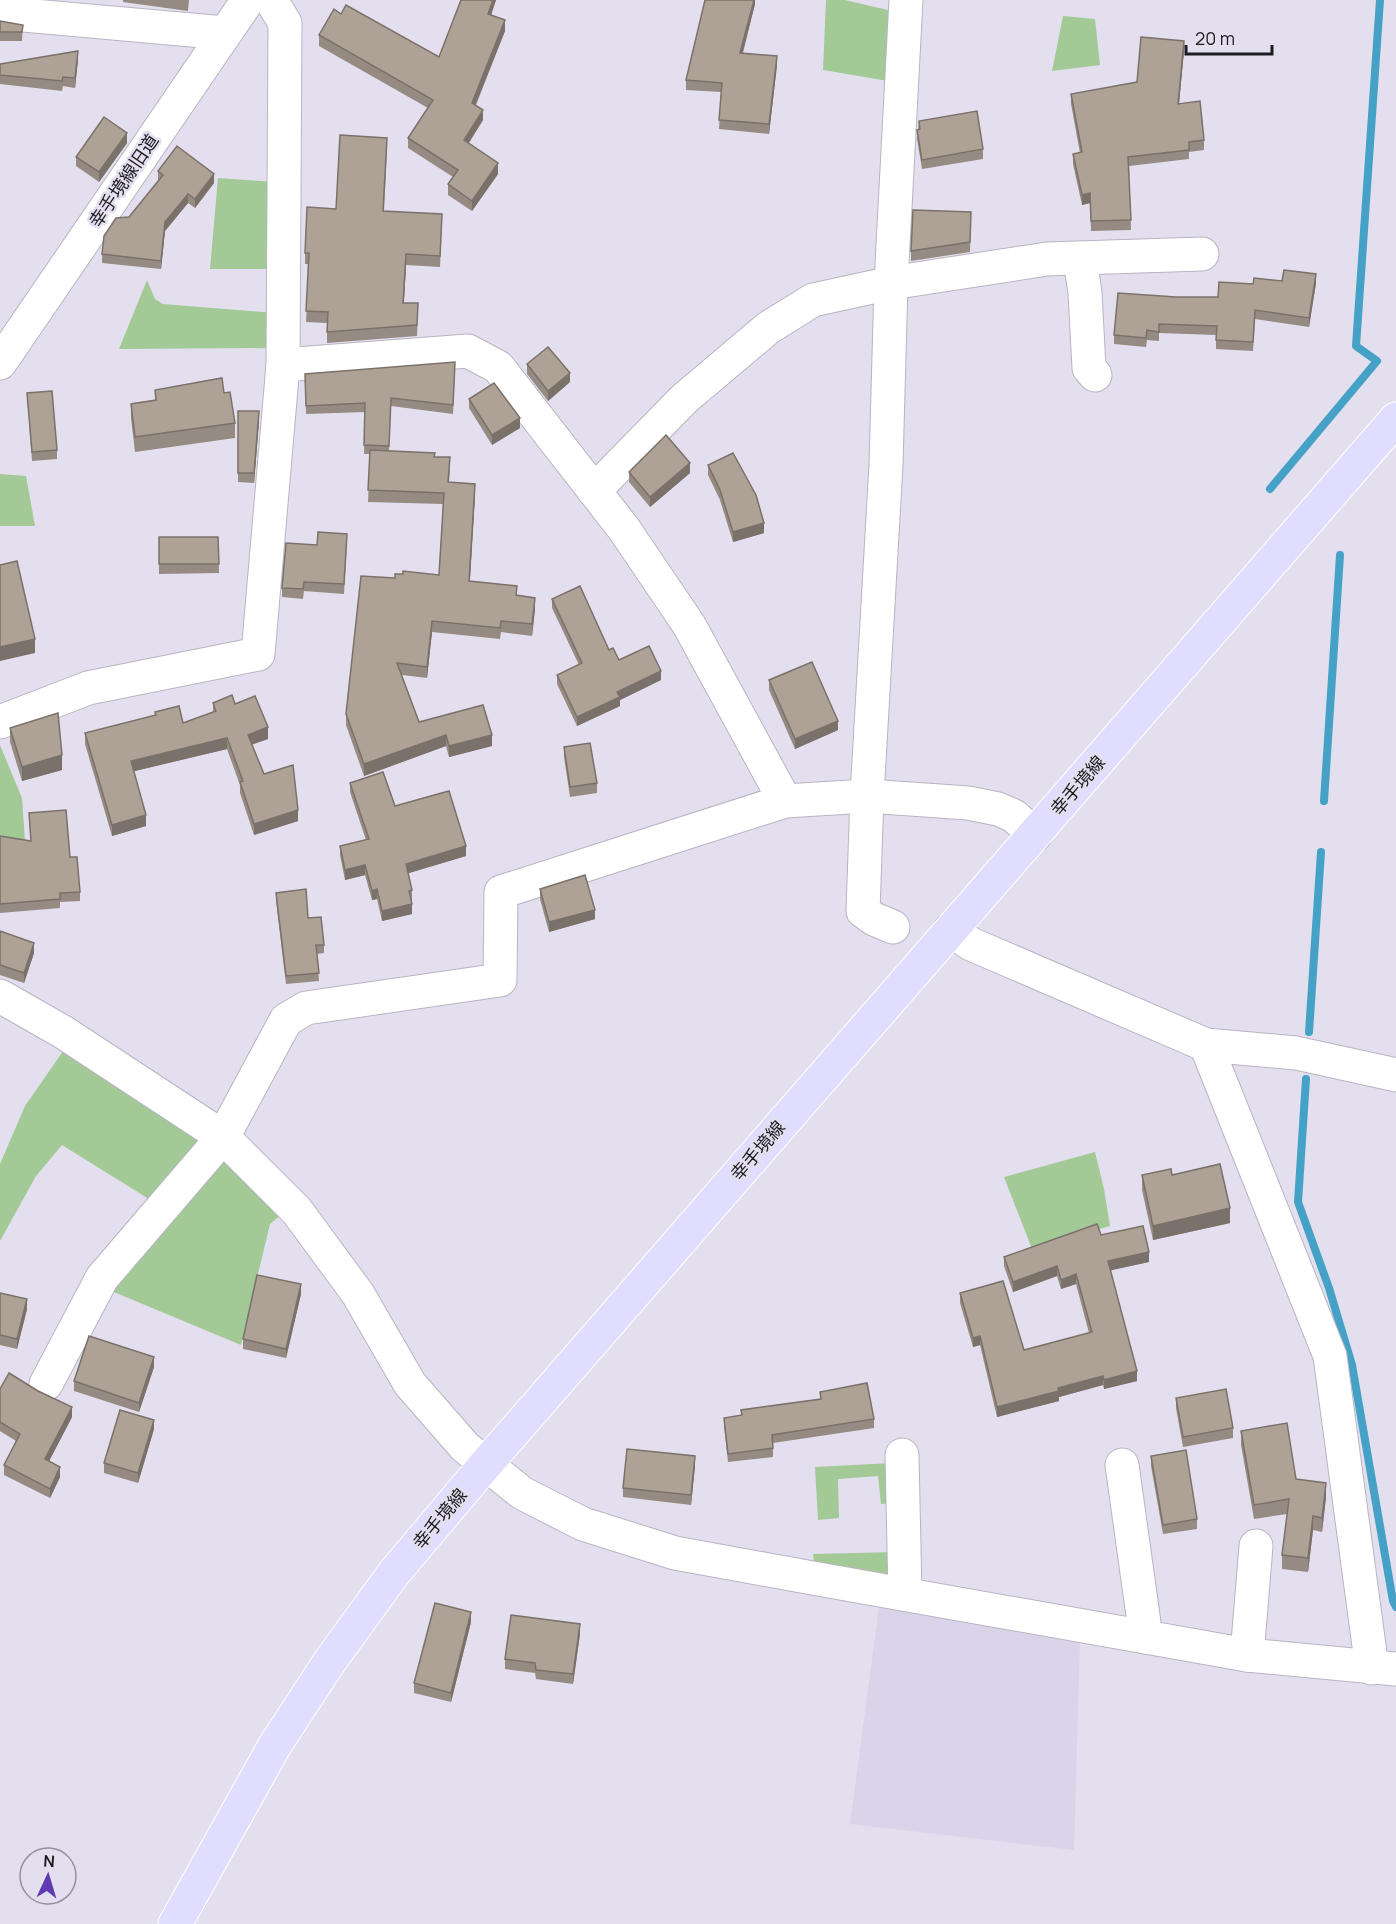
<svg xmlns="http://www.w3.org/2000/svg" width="1396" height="1924" viewBox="0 0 1396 1924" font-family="Manrope,'Noto Sans JP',sans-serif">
<rect width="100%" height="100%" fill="#e3dfee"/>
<!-- built -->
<path fill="#dad4ea" d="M 879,1607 L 1080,1643 L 1074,1850 L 850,1824 Z"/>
<!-- green -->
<g fill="#a3c996">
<path d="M 826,0 L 845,0 L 892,11 L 888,81 L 823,70 Z"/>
<path d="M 1063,16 L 1095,19 L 1100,65 L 1052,71 Z"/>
<path d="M 218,178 L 275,182 L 273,269 L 210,269 Z"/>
<path d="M 147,280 L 155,299 L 163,304 L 275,313 L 274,348 L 119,349 Z"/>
<path d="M 0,474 L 26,476 L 35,526 L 0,526 Z"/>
<path d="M 0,745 L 22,798 L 25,841 L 0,839 Z"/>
<path d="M 68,1044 L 197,1130 L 198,1147 L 157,1204 L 62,1145 L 36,1176 L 0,1241 L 0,1164 L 25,1106 Z"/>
<path d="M 1095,1152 L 1104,1189 L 1110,1226 L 1032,1249 L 1004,1177 Z"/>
<path d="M 226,1156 L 283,1213 L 270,1224 L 241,1345 L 109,1290 Z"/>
<path d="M 892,1463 L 894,1503 L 881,1504 L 878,1476 L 838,1479 L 839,1518 L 818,1520 L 815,1467 Z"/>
<path d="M 897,1552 L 891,1578 L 814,1563 L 813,1554 Z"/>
</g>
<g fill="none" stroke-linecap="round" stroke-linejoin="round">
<!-- stream -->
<g stroke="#46a1c7" stroke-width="8">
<path d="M 1270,489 L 1377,361 L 1356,346 L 1380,0"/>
<path d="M 1324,801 L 1340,555"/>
<path d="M 1309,1032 L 1321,852"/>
<path d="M 1306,1079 L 1298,1202 L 1329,1288 L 1352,1365 L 1393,1601 L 1396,1607"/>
</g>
<defs>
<g id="minor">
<path d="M 0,13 L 225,33"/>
<path d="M 1080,258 L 1085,293 L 1089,368 L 1095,375"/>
<path d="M 0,363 L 248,0"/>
<path d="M 283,365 L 468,351 L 498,367 L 624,529 L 689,625 L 785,801 L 867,796 L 968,803 L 998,809 L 1014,816 L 1035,835"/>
<path d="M 594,491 L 684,399 L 768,328 L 813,300 L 891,283 L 1047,259 L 1202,254"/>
<path d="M 0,722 L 88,688 L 258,654 L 283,365 L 285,23 L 271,0"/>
<path d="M 893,927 L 874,919 L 863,911 L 867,796 L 886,465 L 891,283 L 906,0"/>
<path d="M 950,930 L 971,944 L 1206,1045 L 1330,1356 L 1372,1668"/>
<path d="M 0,996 L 63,1032 L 223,1137 L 297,1211 L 358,1294 L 410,1384 L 465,1447 L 522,1493 L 583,1524 L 675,1553 L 818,1579 L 1247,1655 L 1396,1669"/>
<path d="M 1206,1045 L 1296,1053 L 1396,1075"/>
<path d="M 46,1384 L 102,1278 L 223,1137 L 286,1020 L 306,1008 L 500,980 L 501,892 L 785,801"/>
<path d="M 902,1455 L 905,1594"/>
<path d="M 1122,1465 L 1146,1637"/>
<path d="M 1247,1655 L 1256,1546"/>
</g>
<path id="major" d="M 175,1924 L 275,1745 L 330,1661 L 394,1573 L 485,1465 L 1396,419"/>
</defs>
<!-- minor casing -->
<use href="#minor" stroke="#b8b4c2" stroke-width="35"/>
<!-- major casing -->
<use href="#major" stroke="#fff" stroke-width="35"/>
<!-- minor -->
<use href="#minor" stroke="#fff" stroke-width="33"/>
<!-- major -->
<use href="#major" stroke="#e0ddfe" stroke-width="33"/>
</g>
<!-- wall -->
<g fill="#968b82">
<path d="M 123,0 L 189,0 L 188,11 L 123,2 Z"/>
<path d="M 461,0 L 496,0 L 491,15 L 505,31 L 476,105 L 483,120 L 468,143 L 498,174 L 472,211 L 448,195 L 448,184 L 453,177 L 408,148 L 408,138 L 428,108 L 319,46 L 319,35 L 341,14 L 439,57 Z"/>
<path d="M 755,0 L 755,4 L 743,53 L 777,65 L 769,134 L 719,129 L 721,92 L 686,90 L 686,80 Z"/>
<path d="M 0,21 L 23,25 L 22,41 L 0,41 Z"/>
<path d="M 1184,51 L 1179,104 L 1204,140 L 1204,150 L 1189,152 L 1189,159 L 1129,166 L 1131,230 L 1091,231 L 1090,203 L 1082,205 L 1073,164 L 1073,154 L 1080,153 L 1071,104 L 1071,94 L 1137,82 Z"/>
<path d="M 78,60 L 75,88 L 63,86 L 62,91 L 0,84 L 0,64 Z"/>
<path d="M 919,121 L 983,149 L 983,159 L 922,169 L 917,139 Z"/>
<path d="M 127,143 L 99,182 L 76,166 L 76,157 Z"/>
<path d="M 387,149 L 384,211 L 442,226 L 440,267 L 406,265 L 404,303 L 418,314 L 417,336 L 327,343 L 327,323 L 306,322 L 309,264 L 305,264 L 305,253 L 336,209 Z"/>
<path d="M 158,171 L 214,183 L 195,208 L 188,203 L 165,231 L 161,269 L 102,263 L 102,254 L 129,217 L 159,181 L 158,180 Z"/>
<path d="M 971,212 L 970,252 L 911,261 L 911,251 Z"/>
<path d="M 1282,281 L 1316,283 L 1309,327 L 1255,319 L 1253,351 L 1216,349 L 1216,335 L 1159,333 L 1159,341 L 1147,340 L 1146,347 L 1114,344 L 1114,335 L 1176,297 L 1218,297 L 1253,284 Z"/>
<path d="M 527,364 L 570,382 L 548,401 L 527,374 Z"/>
<path d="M 455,371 L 453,414 L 391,406 L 389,451 L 435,457 L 450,469 L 449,482 L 475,495 L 470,581 L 517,595 L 535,609 L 532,636 L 501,632 L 500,639 L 432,632 L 427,678 L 402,675 L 419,722 L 492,746 L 449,757 L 446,746 L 364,776 L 346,725 L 346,714 L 395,578 L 403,574 L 439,575 L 443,504 L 368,502 L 370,454 L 364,454 L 365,412 L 306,414 L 305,374 Z"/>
<path d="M 155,390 L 235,423 L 235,438 L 135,452 L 131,418 L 131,404 L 155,400 Z"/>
<path d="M 27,393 L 57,450 L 57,459 L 32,461 Z"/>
<path d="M 469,399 L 520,428 L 492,445 L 469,408 Z"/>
<path d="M 238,411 L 259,421 L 254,483 L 238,482 Z"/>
<path d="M 708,465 L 764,533 L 733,542 L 720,500 L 708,475 Z"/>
<path d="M 629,472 L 690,473 L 650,507 L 629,482 Z"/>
<path d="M 159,537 L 218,537 L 219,573 L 159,574 Z"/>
<path d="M 347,543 L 344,594 L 304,591 L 303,599 L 282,597 L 282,588 L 317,545 Z"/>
<path d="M 552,599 L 619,660 L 661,680 L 620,700 L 620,706 L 577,726 L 557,684 L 557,675 L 579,665 L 552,608 Z"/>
<path d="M 769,680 L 838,730 L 795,749 L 769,690 Z"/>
<path d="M 213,703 L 235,704 L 268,739 L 252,744 L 264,774 L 298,821 L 254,835 L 240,793 L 240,785 L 227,749 L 134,771 L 146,826 L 112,836 L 85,744 L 85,733 L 155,716 L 155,712 L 183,723 L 213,712 Z"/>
<path d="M 10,728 L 62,770 L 22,781 L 10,742 Z"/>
<path d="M 564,747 L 597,783 L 597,793 L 570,797 L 564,757 Z"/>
<path d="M 350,783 L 395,806 L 466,856 L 408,873 L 412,890 L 412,900 L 411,900 L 412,914 L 382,921 L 377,899 L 372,900 L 365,875 L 345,880 L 340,855 L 340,846 L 366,840 L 350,792 Z"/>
<path d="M 29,813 L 70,857 L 80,892 L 80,901 L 60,902 L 60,908 L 0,913 L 0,836 L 31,841 Z"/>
<path d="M 540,889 L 595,919 L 549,932 L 540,899 Z"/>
<path d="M 276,893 L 324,945 L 324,953 L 317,954 L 319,981 L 286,984 L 276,901 Z"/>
<path d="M 0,931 L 34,953 L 24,983 L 0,975 Z"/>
<path d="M 1142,1175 L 1172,1175 L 1230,1223 L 1153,1240 L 1142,1190 Z"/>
<path d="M 1101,1235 L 1149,1262 L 1110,1270 L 1137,1381 L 1104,1389 L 1103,1385 L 1059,1397 L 1059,1401 L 997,1417 L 980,1345 L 973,1347 L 960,1303 L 960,1293 L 1024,1350 L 1089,1333 L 1076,1284 L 1061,1289 L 1057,1276 L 1013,1292 L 1004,1266 L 1004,1257 Z"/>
<path d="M 0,1293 L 27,1309 L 17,1349 L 0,1345 Z"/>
<path d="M 301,1294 L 286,1358 L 243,1349 L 243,1339 Z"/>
<path d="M 154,1367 L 139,1412 L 74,1391 L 74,1381 Z"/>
<path d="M 0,1389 L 72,1417 L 49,1461 L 60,1477 L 50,1498 L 4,1475 L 4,1465 L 16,1441 L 0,1431 Z"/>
<path d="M 820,1392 L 874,1419 L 874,1428 L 773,1443 L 773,1457 L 728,1462 L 724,1426 L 724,1418 L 741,1416 L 741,1410 L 820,1399 Z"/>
<path d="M 1176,1398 L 1233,1428 L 1233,1438 L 1183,1447 L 1176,1408 Z"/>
<path d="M 154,1429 L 138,1483 L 104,1473 L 104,1463 Z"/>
<path d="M 1241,1431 L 1296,1479 L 1326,1497 L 1322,1532 L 1313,1530 L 1308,1572 L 1282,1569 L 1282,1555 L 1287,1514 L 1254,1519 L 1241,1445 Z"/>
<path d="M 1151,1456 L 1197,1519 L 1197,1529 L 1163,1534 L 1151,1466 Z"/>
<path d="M 695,1466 L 691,1505 L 623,1497 L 623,1488 Z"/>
<path d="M 471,1622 L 451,1702 L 414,1693 L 414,1683 Z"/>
<path d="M 580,1634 L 573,1684 L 536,1679 L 535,1673 L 505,1669 L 505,1659 Z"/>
</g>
<!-- shaded-wall -->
<g fill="#7a716a">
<path d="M 493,0 L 496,0 L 488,24 L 488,14 Z"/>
<path d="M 754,0 L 755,0 L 755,4 L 740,62 L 740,53 Z"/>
<path d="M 505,20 L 505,31 L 472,113 L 472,103 Z"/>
<path d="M 1184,41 L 1184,51 L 1178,113 L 1178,104 Z"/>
<path d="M 78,51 L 78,60 L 75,88 L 75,78 Z"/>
<path d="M 777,56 L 777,65 L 769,134 L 769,124 Z"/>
<path d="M 483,110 L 483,120 L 464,151 L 464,140 Z"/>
<path d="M 127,133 L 127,143 L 99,182 L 99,172 Z"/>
<path d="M 498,163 L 498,174 L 472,211 L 472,201 Z"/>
<path d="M 214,174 L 214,183 L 195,208 L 195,199 Z"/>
<path d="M 1090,193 L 1090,203 L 1082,205 L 1082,195 Z"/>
<path d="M 188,194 L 188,203 L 165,231 L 161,269 L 161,261 L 165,222 Z"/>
<path d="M 406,254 L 406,265 L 403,314 L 403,303 Z"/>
<path d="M 1316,274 L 1316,283 L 1309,327 L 1309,318 Z"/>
<path d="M 570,373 L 570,382 L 548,401 L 548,391 Z"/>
<path d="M 259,411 L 259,421 L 254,483 L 254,473 Z"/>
<path d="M 520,418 L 520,428 L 492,445 L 492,435 Z"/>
<path d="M 690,463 L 690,473 L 650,507 L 650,497 Z"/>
<path d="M 475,484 L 475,495 L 469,592 L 469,581 Z"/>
<path d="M 764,523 L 764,533 L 733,542 L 733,532 Z"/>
<path d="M 535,598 L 535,609 L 532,636 L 532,624 Z"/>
<path d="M 432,621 L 432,632 L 427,678 L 427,667 Z"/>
<path d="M 35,639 L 35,653 L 0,661 L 0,647 Z"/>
<path d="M 661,671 L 661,680 L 620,700 L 620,706 L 577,726 L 577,717 L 617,692 Z"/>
<path d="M 838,721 L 838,730 L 795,749 L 795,739 Z"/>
<path d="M 268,727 L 268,739 L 248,746 L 248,735 Z"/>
<path d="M 446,735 L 446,746 L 364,776 L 364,764 Z"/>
<path d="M 492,735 L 492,746 L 449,757 L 449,746 Z"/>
<path d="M 227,738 L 227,749 L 131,772 L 131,761 Z"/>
<path d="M 62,755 L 62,770 L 22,781 L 22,767 Z"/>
<path d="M 298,810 L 298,821 L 254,835 L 254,824 Z"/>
<path d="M 146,815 L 146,826 L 112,836 L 112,825 Z"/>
<path d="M 466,846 L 466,856 L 406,874 L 406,864 Z"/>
<path d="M 365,865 L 365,875 L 345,880 L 345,870 Z"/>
<path d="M 377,889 L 377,899 L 372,900 L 372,891 Z"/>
<path d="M 412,904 L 412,914 L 382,921 L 382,911 Z"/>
<path d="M 595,910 L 595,919 L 549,932 L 549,922 Z"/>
<path d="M 34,943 L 34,953 L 24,983 L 24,973 Z"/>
<path d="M 1230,1208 L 1230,1223 L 1153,1240 L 1153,1226 Z"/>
<path d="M 1149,1252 L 1149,1262 L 1108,1271 L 1108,1261 Z"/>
<path d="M 1057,1266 L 1057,1276 L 1013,1292 L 1013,1282 Z"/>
<path d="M 1076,1274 L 1076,1284 L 1061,1289 L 1061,1280 Z"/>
<path d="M 301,1284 L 301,1294 L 286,1358 L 286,1349 Z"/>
<path d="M 27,1299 L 27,1309 L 17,1349 L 17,1339 Z"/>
<path d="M 980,1336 L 980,1345 L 973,1347 L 973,1338 Z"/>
<path d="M 154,1357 L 154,1367 L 139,1412 L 139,1403 Z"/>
<path d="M 1137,1371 L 1137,1381 L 1104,1389 L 1104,1380 Z"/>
<path d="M 1103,1376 L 1103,1385 L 1059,1397 L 1059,1401 L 997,1417 L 997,1407 L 1058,1388 Z"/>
<path d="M 72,1407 L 72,1417 L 45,1469 L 45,1459 Z"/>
<path d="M 154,1420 L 154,1429 L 138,1483 L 138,1473 Z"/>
<path d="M 695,1456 L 695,1466 L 691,1505 L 691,1495 Z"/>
<path d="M 60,1467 L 60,1477 L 50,1498 L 50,1489 Z"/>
<path d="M 1326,1483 L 1326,1497 L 1322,1532 L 1322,1518 Z"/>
<path d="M 1313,1516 L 1313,1530 L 1308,1572 L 1308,1558 Z"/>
<path d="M 471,1612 L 471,1622 L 451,1702 L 451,1693 Z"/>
<path d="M 580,1624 L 580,1634 L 573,1684 L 573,1674 Z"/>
</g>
<!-- building -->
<g fill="#aea297" stroke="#7a716a" stroke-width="1.5">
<path d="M 461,0 L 493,0 L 488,14 L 505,20 L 472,103 L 483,110 L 464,140 L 498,163 L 472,201 L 448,184 L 458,170 L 408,138 L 433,100 L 319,35 L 334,9 L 341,14 L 346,5 L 439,57 Z"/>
<path d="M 705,0 L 754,0 L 740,53 L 777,56 L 769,124 L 719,120 L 722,83 L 686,80 Z"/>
<path d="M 0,21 L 23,25 L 22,32 L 0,32 Z"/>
<path d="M 1141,37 L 1184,41 L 1178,104 L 1200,101 L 1204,140 L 1189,142 L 1189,150 L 1128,157 L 1131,220 L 1091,221 L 1090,193 L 1082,195 L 1073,154 L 1082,152 L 1071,94 L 1137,82 Z"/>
<path d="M 78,51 L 75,78 L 63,77 L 62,81 L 0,75 L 0,64 Z"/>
<path d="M 977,111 L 983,149 L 922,160 L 917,130 L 920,129 L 919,121 Z"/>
<path d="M 104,117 L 127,133 L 99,172 L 76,157 Z"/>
<path d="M 340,135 L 387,138 L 383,211 L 442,214 L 440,256 L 406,254 L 403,303 L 418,303 L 417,325 L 327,332 L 328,312 L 306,311 L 309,253 L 305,253 L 307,207 L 336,209 Z"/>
<path d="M 177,146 L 214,174 L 195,199 L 188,194 L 165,222 L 161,261 L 102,254 L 104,236 L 116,218 L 129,217 L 163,175 L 158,171 Z"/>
<path d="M 913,210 L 971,212 L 970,242 L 911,251 Z"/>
<path d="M 1284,270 L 1316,274 L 1309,318 L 1255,310 L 1253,342 L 1216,340 L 1217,326 L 1159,324 L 1159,332 L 1147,330 L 1146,338 L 1114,335 L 1118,293 L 1176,297 L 1218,297 L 1219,282 L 1253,284 L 1254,278 L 1282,281 Z"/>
<path d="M 548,347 L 570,373 L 548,391 L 527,364 Z"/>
<path d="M 455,362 L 453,405 L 391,398 L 389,446 L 364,445 L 365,403 L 306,406 L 305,374 Z"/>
<path d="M 222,378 L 224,393 L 230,392 L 235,423 L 135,437 L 131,404 L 156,400 L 155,390 Z"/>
<path d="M 494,383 L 520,418 L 492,435 L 469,399 Z"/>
<path d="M 52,391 L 57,450 L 32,452 L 27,393 Z"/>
<path d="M 238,411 L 259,411 L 254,473 L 238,473 Z"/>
<path d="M 666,435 L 690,463 L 650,497 L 629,472 Z"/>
<path d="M 370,450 L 435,453 L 434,457 L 450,457 L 448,482 L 475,484 L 469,581 L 517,586 L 516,595 L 535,598 L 532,624 L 501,621 L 500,628 L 432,621 L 427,667 L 397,663 L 419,722 L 483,705 L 492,735 L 449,746 L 446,735 L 364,764 L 346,714 L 361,576 L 395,578 L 395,574 L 403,574 L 403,571 L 439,575 L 444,493 L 368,490 Z"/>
<path d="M 733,453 L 756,495 L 764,523 L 733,532 L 720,490 L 708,465 Z"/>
<path d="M 318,532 L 347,534 L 344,584 L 304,582 L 303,589 L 282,588 L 286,543 L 317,545 Z"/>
<path d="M 159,537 L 218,537 L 219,564 L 159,564 Z"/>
<path d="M 17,561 L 35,639 L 0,647 L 0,565 Z"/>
<path d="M 580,586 L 609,650 L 613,648 L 619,660 L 649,646 L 661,671 L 617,692 L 620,697 L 577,717 L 557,675 L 582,663 L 552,599 Z"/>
<path d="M 812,662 L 838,721 L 795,739 L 769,680 Z"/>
<path d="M 232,695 L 235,704 L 255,696 L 268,727 L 248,735 L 264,774 L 293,765 L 298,810 L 254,824 L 240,782 L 243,781 L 227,738 L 131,761 L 146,815 L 112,825 L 85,733 L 156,715 L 155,712 L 179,706 L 183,723 L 216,711 L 213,703 Z"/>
<path d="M 58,713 L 62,755 L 22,767 L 10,728 Z"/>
<path d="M 590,743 L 597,783 L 570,787 L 564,747 Z"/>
<path d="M 383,772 L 395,806 L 449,791 L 466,846 L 406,864 L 412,890 L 409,891 L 412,904 L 382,911 L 377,889 L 372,891 L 365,865 L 345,870 L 340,846 L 369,839 L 350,783 Z"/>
<path d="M 66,810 L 70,857 L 77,857 L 80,892 L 60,893 L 60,899 L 0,904 L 0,836 L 31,841 L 29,813 Z"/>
<path d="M 585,875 L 595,910 L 549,922 L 540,889 Z"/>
<path d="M 306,889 L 308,918 L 321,917 L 324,945 L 316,945 L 319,973 L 286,976 L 276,893 Z"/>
<path d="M 0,931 L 34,943 L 24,973 L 0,965 Z"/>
<path d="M 1220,1164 L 1230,1208 L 1153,1226 L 1142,1175 L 1171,1169 L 1172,1175 Z"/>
<path d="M 1097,1224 L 1101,1235 L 1143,1226 L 1149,1252 L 1108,1261 L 1137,1371 L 1104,1380 L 1103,1376 L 1058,1388 L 1059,1391 L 997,1407 L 980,1336 L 973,1338 L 960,1293 L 1003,1281 L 1024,1350 L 1092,1332 L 1076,1274 L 1061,1280 L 1057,1266 L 1013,1282 L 1004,1257 Z"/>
<path d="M 257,1275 L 301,1284 L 286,1349 L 243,1339 Z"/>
<path d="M 0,1293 L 27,1299 L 17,1339 L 0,1335 Z"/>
<path d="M 89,1336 L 154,1357 L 139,1403 L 74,1381 Z"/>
<path d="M 9,1373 L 38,1391 L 72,1407 L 45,1459 L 60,1467 L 50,1489 L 4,1465 L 20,1434 L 0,1422 L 0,1389 Z"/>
<path d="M 867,1383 L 874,1419 L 772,1435 L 773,1448 L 728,1454 L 724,1418 L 742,1415 L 741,1410 L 821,1399 L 820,1392 Z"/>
<path d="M 1226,1389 L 1233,1428 L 1183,1437 L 1176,1398 Z"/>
<path d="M 120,1410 L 154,1420 L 138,1473 L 104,1463 Z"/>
<path d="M 1287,1423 L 1296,1479 L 1326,1483 L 1322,1518 L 1313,1516 L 1308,1558 L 1282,1555 L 1289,1499 L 1254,1505 L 1241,1431 Z"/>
<path d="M 627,1449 L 695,1456 L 691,1495 L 623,1488 Z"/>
<path d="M 1186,1450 L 1197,1519 L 1163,1525 L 1151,1456 Z"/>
<path d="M 435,1603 L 471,1612 L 451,1693 L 414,1683 Z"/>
<path d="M 511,1615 L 580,1624 L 573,1674 L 536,1670 L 535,1663 L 505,1659 Z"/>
</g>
<g text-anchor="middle" stroke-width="5" stroke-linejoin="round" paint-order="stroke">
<!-- street labels -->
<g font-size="18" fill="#1d1c21" stroke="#e3dfee">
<text transform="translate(124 181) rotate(-56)" y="6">幸手境線旧道</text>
<text transform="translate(1078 786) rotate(-49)" y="6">幸手境線</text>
<text transform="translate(758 1151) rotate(-49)" y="6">幸手境線</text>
<text transform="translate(440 1519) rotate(-50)" y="6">幸手境線</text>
</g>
</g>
<!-- north arrow -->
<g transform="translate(48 1876) rotate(4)"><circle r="28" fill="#e3dfee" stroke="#94919c" stroke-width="1.5"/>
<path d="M0-4.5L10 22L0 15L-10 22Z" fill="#5f3ab2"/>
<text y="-9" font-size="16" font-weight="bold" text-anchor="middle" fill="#1d1c21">N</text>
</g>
<!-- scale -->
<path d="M1186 45v9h86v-9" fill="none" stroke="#1d1c21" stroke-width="3"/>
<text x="1195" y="45" font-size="18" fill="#1d1c21" stroke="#e3dfee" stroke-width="4.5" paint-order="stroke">20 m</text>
</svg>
